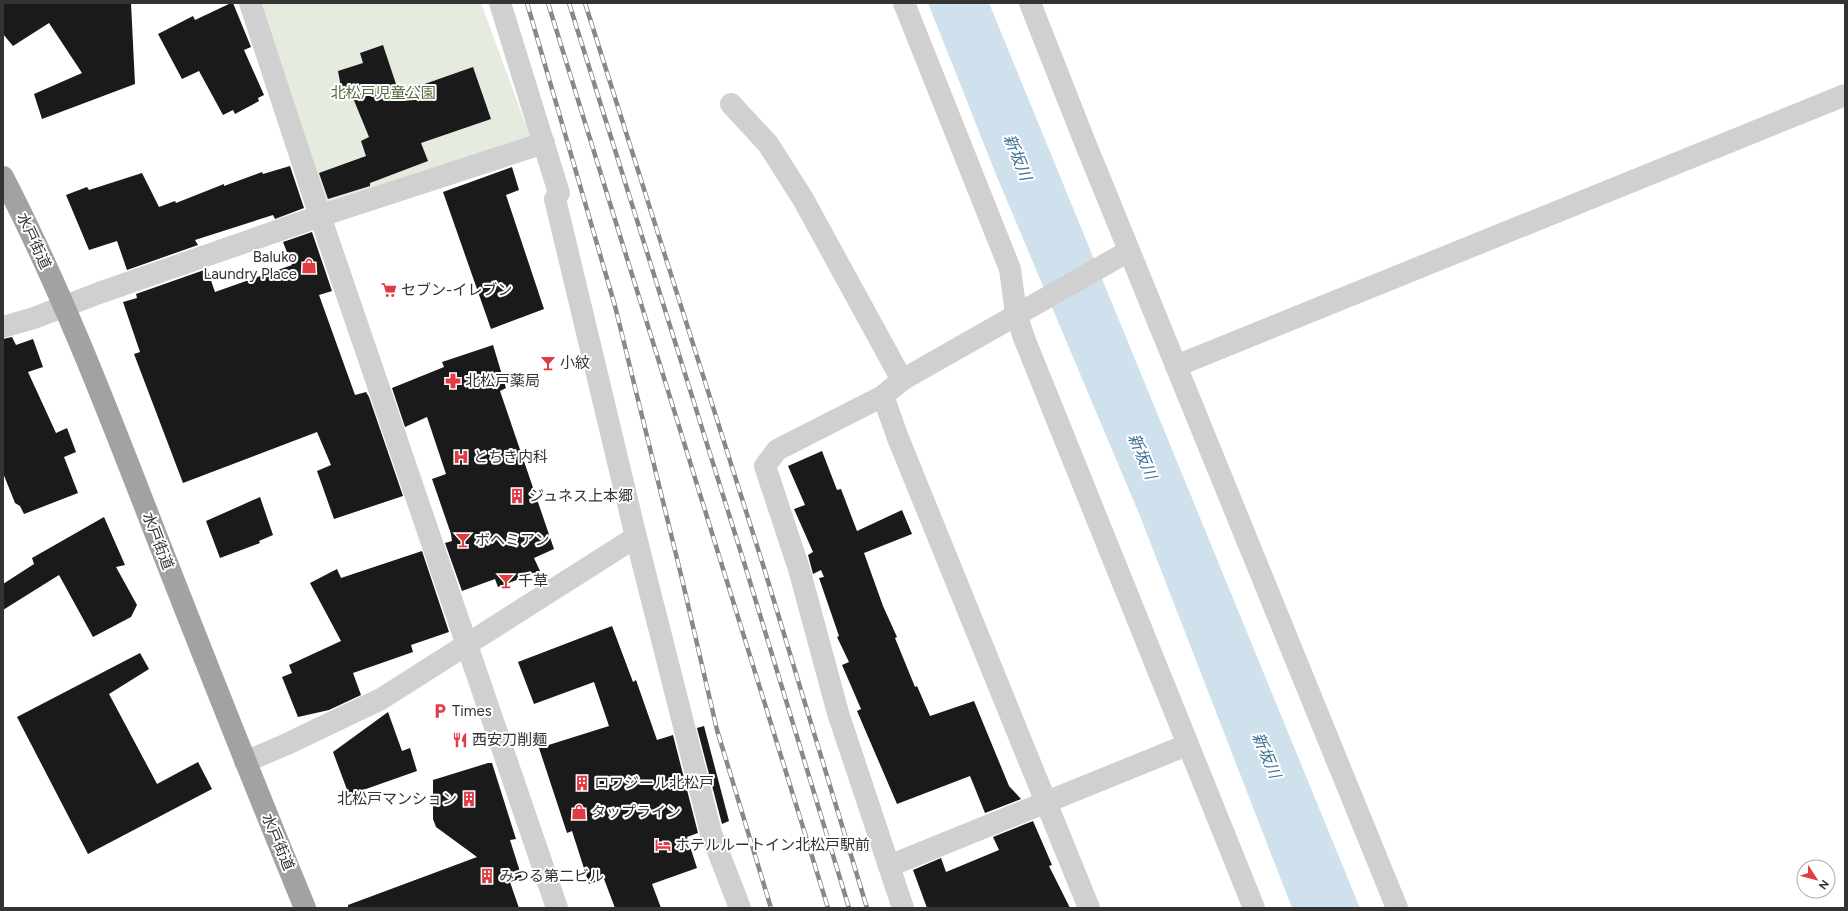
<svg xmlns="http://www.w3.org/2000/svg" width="1848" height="911" viewBox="0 0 1848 911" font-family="Figtree,'Noto Sans JP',sans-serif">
<rect width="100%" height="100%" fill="#fff"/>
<!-- green -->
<path fill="#e5ebdf" d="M 256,3 L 481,3 L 531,139 L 328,205 Z"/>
<!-- water -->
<path fill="#cfe1ed" d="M 928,3 L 989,3 L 1360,908 L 1292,908 L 1140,516 L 997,177 Z"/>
<!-- building -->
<g fill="#1a1a1a">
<path d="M 3,3 L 131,3 L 135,84 L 42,119 L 34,94 L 82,73 L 49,23 L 13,46 L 3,34 Z"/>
<path d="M 231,3 L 233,3 L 251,47 L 244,50 L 264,95 L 258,98 L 259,101 L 235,114 L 233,110 L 223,115 L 199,71 L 182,79 L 158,34 L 193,16 L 195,20 Z"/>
<path d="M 383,45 L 399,93 L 473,67 L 491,119 L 421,143 L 428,161 L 370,183 L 370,186 L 328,199 L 319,173 L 366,156 L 361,141 L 369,137 L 353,98 L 351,98 L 349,92 L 342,93 L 338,71 L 363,63 L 360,53 Z"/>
<path d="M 290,166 L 304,208 L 275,219 L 273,215 L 195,240 L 198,245 L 127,270 L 117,241 L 89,250 L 66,195 L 87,187 L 89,190 L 142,173 L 159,207 L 175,201 L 176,203 L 224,184 L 224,186 L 262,172 L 263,174 Z"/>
<path d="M 512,167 L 519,190 L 506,195 L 544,309 L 491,329 L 443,192 Z"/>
<path d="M 312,232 L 332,291 L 319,295 L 355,395 L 366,392 L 369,397 L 403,496 L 334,519 L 317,471 L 331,465 L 317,432 L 183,483 L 134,354 L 140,352 L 123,302 L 137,298 L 136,294 L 207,269 L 215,292 L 292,265 L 283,242 Z"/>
<path d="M 12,337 L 16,345 L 33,339 L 43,367 L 28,372 L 56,433 L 67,428 L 76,452 L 64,457 L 78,493 L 24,514 L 20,506 L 15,503 L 3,473 L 3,339 Z"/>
<path d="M 493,345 L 506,388 L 500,391 L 554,549 L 534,558 L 540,571 L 498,587 L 495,579 L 462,591 L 445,543 L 452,541 L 451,534 L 432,479 L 446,474 L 427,417 L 405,427 L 392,388 L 444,367 L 442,362 Z"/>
<path d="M 822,451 L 837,490 L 841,489 L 857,531 L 902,510 L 912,534 L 864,553 L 883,606 L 897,637 L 895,638 L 915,687 L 917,686 L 930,716 L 974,701 L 1009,786 L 1021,799 L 985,813 L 970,776 L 897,804 L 857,711 L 861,709 L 842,665 L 849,662 L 837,637 L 839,636 L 819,578 L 824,577 L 821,570 L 813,574 L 808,555 L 813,552 L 794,509 L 805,505 L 788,466 Z"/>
<path d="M 260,497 L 273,535 L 259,541 L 260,543 L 220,558 L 206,521 Z"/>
<path d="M 104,517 L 125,565 L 116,567 L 137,605 L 131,617 L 93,637 L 59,575 L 3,610 L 3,584 L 34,564 L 32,558 Z"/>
<path d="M 422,551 L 449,632 L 411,645 L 413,652 L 353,673 L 361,695 L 329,710 L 298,717 L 282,677 L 292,673 L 289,665 L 341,641 L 310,583 L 337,569 L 341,578 Z"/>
<path d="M 612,626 L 633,682 L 636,680 L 657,740 L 673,735 L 698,833 L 687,837 L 697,868 L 652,884 L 661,908 L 615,908 L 604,879 L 589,884 L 572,831 L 567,833 L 539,748 L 609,726 L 594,682 L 534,704 L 518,662 Z"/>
<path d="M 140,653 L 149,669 L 109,694 L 157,784 L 198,762 L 212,789 L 88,854 L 17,717 Z"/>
<path d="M 388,712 L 402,751 L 410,748 L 417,771 L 349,795 L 333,752 Z"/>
<path d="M 704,726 L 729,821 L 722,824 L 697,728 Z"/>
<path d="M 488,763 L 492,763 L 516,839 L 510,840 L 522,878 L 510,882 L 519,908 L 348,908 L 348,905 L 477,857 L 436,827 L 433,819 L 433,780 Z"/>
<path d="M 1033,821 L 1052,865 L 1049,866 L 1070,908 L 927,908 L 913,870 L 941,858 L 946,872 L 999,850 L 993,837 Z"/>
</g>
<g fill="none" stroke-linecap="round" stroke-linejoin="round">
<!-- minor -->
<g stroke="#d0d0d0" stroke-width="22">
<path d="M 250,3 L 320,216 L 557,908"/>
<path d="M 500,3 L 559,193 L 555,199 L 636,537 L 711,833 L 740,908"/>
<path d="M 904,3 L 1010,269 L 1016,314 L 1024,338 L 1254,908"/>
<path d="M 1030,3 L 1084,140 L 1397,908"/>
<path d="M 731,104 L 768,144 L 803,199 L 902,380"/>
<path d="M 3,327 L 34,318 L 99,293 L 320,216 L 544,143"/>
<path d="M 883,396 L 898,438 L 1089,908"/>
<path d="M 245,762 L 287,744 L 381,699 L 636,537"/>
<path d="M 889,866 L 1187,745"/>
<path d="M 903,908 L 838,713 L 799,569 L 765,466 L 777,450 L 883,396 L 902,380 L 1129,251"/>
</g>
<!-- tertiary -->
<path stroke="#d0d0d0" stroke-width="22" d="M 1176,366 L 1845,95"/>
<!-- trunk -->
<path stroke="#a2a2a2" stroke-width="22" d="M 3,177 C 63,293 109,414 156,535 C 205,660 254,784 305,908"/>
<defs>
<g id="rail">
<path d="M 527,3 L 615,306 L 682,579 L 717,730 L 771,908"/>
<path d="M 548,3 L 828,908"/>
<path d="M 569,3 L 747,572 L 849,908"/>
<path d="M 585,3 L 764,568 L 867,908"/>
</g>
</defs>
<!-- rail casing -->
<use href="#rail" stroke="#888" stroke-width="4.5"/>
<!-- rail -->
<use href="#rail" stroke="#fff" stroke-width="3" stroke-dasharray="9" stroke-linecap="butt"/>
</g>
<!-- icons -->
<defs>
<symbol id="shop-bare" viewBox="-9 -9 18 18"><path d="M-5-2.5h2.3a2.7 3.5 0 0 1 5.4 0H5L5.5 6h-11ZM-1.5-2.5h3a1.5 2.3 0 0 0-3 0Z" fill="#e33b44" stroke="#fff" stroke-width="2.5" paint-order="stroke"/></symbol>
<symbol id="supermarket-bare" viewBox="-9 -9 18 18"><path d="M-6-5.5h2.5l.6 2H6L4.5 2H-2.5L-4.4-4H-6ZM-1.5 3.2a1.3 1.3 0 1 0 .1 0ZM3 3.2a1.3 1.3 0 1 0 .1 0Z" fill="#e33b44" stroke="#fff" stroke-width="2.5" paint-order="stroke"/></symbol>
<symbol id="bar-bare" viewBox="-9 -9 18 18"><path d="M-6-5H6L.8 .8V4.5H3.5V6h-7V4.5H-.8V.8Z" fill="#e33b44" stroke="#fff" stroke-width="2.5" paint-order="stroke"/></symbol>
<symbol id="pharmacy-bare" viewBox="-9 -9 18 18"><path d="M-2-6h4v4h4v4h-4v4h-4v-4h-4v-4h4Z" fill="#e33b44" stroke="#fff" stroke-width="2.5" paint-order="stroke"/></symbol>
<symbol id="hospital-bare" viewBox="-9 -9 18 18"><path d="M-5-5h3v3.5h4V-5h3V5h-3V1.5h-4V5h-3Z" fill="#e33b44" stroke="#fff" stroke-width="2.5" paint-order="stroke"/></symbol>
<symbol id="building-bare" viewBox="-9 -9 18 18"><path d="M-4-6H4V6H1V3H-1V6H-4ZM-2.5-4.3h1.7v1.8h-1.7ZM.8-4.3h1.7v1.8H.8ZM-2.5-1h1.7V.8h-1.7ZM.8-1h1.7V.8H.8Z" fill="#e33b44" stroke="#fff" stroke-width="2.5" paint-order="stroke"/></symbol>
<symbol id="parking-bare" viewBox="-9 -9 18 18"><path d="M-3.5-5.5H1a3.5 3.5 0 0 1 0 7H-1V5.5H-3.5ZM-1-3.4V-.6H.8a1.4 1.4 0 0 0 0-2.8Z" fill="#e33b44" stroke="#fff" stroke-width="2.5" paint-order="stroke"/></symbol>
<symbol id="restaurant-bare" viewBox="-9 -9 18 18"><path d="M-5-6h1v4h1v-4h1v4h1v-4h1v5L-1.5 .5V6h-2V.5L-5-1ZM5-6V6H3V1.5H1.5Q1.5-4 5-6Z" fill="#e33b44" stroke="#fff" stroke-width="2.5" paint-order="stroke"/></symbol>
<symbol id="hotel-bare" viewBox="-9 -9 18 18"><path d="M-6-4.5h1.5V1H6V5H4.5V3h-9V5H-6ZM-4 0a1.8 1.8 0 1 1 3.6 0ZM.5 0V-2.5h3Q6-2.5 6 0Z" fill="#e33b44" stroke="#fff" stroke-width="2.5" paint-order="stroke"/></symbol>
</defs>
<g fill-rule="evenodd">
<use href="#shop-bare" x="298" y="255" width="22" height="22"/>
<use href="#supermarket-bare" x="378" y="279" width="22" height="22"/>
<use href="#bar-bare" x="537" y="352" width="22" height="22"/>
<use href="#pharmacy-bare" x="442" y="370" width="22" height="22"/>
<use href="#hospital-bare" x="450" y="446" width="22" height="22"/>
<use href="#building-bare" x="506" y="485" width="22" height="22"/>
<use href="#bar-bare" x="452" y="529" width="22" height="22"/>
<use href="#bar-bare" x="495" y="570" width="22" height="22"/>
<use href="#parking-bare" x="429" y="700" width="22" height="22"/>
<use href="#restaurant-bare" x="449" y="729" width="22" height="22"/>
<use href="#building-bare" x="571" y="772" width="22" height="22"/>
<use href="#building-bare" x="458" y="788" width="22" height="22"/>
<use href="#shop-bare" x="568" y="801" width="22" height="22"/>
<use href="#hotel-bare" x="652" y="834" width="22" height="22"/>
<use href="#building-bare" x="476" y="865" width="22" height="22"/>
</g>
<g text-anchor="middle" stroke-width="4" stroke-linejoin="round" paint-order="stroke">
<!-- park labels -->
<g font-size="15" fill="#546f3f" stroke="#fff">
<text x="383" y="98">北松戸児童公園</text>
</g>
<!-- street labels -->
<g font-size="15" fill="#333" stroke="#fff">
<text transform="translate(34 241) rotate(65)" y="5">水戸街道</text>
<text transform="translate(158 541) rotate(69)" y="5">水戸街道</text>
<text transform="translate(278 842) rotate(67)" y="5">水戸街道</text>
</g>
<!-- poi labels -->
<g font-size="15" fill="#333" stroke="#fff" text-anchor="start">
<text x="297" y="262" text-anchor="end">Baluko<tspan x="297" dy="17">Laundry Place</tspan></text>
<text x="401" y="295">セブン-イレブン</text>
<text x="560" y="368">小紋</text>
<text x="465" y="386">北松戸薬局</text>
<text x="473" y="462">とちき内科</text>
<text x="529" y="501">ジュネス上本郷</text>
<text x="475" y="545">ボヘミアン</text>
<text x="518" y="586">千草</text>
<text x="452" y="716">Times</text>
<text x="472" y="745">西安刀削麺</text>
<text x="594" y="788">ロワジール北松戸</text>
<text x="457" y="804" text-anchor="end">北松戸マンション</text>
<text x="591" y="817">タップライン</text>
<text x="675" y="850">ホテルルートイン北松戸駅前</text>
<text x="499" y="881">みつる第二ビル</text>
</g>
<!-- water labels -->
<g font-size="16" font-style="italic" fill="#407295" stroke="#fff">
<text transform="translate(1018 157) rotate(68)" y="6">新坂川</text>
<text transform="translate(1143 456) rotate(67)" y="6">新坂川</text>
<text transform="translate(1267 755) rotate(67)" y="6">新坂川</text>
</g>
</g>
<!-- border -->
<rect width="1848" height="911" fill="none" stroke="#333333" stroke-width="8"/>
<!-- north arrow -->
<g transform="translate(1816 879) rotate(126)"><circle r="19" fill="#ffffff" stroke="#adadad"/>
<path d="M0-3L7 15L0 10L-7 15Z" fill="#e33b44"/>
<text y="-6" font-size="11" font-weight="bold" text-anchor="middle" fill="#333333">N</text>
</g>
</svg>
